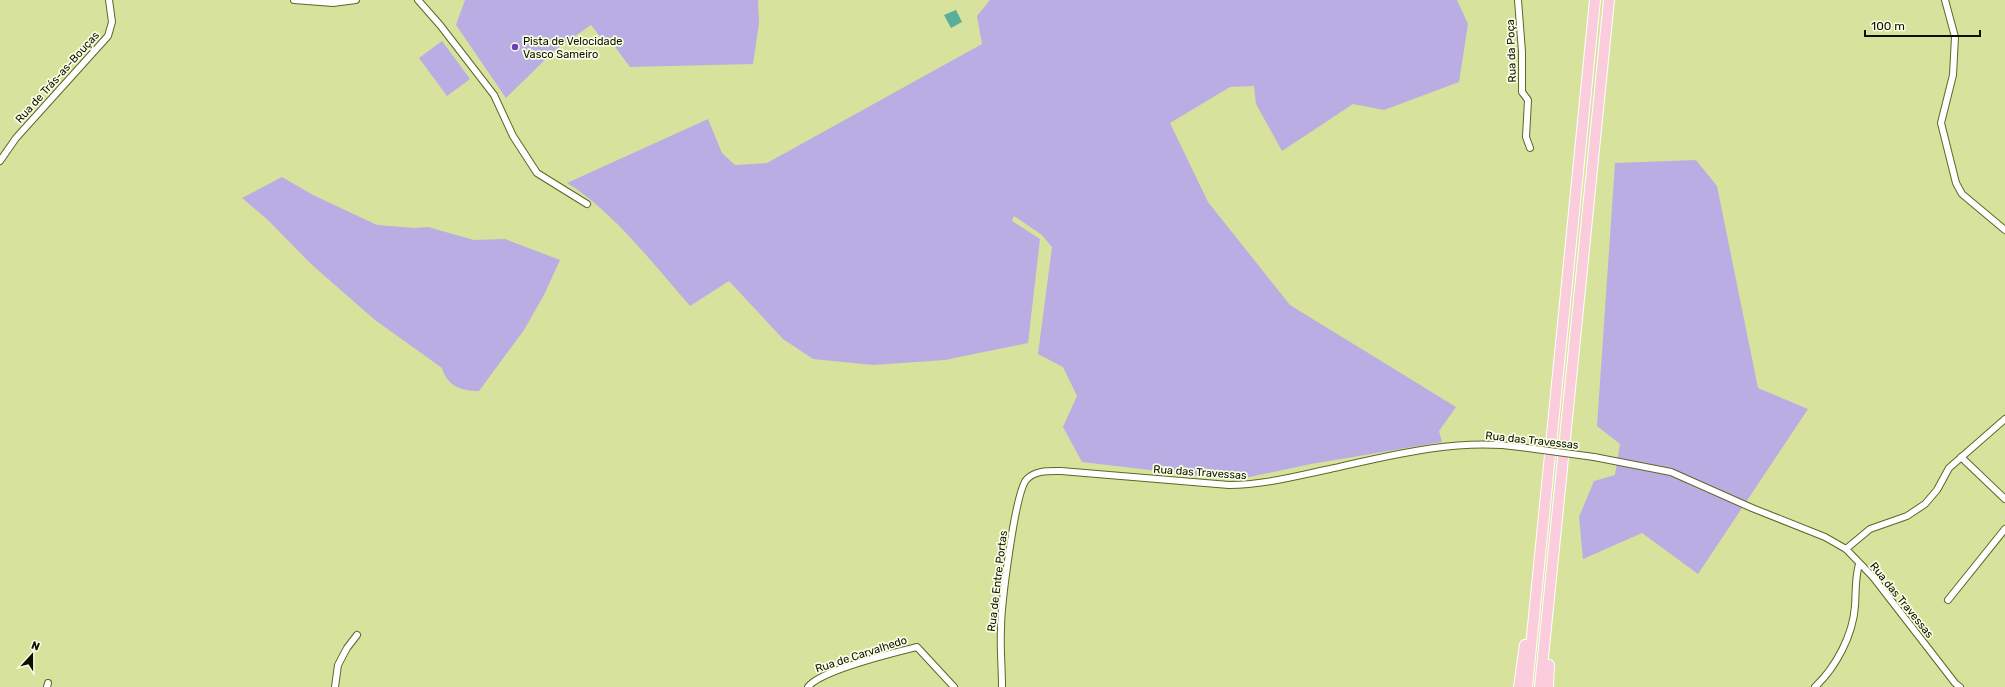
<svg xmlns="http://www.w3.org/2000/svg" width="2005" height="687" viewBox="0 0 2005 687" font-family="Rubik,sans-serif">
<rect width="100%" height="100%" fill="#d7e29d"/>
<!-- green -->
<g fill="#baade4">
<path d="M 465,0 L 758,0 L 759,23 L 753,64 L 630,67 L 610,40 L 605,43 L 591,25 L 555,50 L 506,98 L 456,25 Z"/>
<path d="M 990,0 L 1457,0 L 1468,24 L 1459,82 L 1384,110 L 1353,104 L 1282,151 L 1256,104 L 1254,86 L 1230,87 L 1170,123 L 1208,202 L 1290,305 L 1456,407 L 1439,431 L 1442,442 L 1311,464 L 1235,480 L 1082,462 L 1063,427 L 1077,396 L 1063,367 L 1038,354 L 1052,247 L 1042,235 L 1014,216 L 1012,221 L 1040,239 L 1028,343 L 945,360 L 873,365 L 813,359 L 783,339 L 729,281 L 690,306 C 655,266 612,210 567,183 L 708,119 L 722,153 L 735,165 L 767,163 L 982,44 L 977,16 Z"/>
<path d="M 442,41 L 470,79 L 447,96 L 419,58 Z"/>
<path d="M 1696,160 L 1717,186 L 1758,388 L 1808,409 L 1698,574 L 1642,533 L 1583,559 L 1579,517 L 1594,481 L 1615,475 L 1620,444 L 1597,426 L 1615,163 Z"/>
<path d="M 282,177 L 313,195 L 377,225 L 415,228 L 428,227 L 474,240 L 505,239 L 560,260 L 544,295 L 524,330 L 479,391 C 463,391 447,387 442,368 L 375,320 L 311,264 L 268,220 L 242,198 Z"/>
</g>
<!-- water -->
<path fill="#5aae9a" d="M 956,10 L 962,22 L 951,28 L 944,15 Z"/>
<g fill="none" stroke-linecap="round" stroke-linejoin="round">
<defs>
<g id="minor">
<path d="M 294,0 L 333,3 L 356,0"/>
<path d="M 418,0 L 440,25 L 494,95 L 513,136 L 537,173 L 587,204"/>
<path d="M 1518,0 L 1522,52 L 1522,92 L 1528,100 L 1526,137 L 1530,148"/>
<path d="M 1945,0 L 1955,37 L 1953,75 L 1941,123 L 1956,183 L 1962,194 L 2005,230"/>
<path d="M 0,161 L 16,138 L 108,36 L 112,22 L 109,0"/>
<path d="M 1594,457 L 1671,472 L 1752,508 L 1825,537 L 1846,549 L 1873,577 L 1955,683 L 1960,687"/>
<path d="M 1961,457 L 2005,499"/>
<path d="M 1846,549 L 1870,529 L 1907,516 L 1925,504 L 1937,490 L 1949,468 L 2005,419"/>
<path d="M 1948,600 L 2005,529"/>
<path d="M 47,687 L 48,683"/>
<path d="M 335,687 L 338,665 L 347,648 L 357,635"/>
<path d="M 808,687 C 821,670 893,653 917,647 L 954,687"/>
<path d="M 1002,687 C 1002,668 1000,648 1001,629 C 1001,607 1015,490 1027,479 C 1036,470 1049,471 1061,471 L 1229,485 C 1264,485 1296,476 1330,469 C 1391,455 1457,438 1520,447"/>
<path d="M 1815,687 C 1836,667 1853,635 1855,606 C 1856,591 1855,578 1859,564"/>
</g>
<g id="trunk">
<path d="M 1519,687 L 1525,645"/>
<path d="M 1527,687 L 1595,0"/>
<path d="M 1540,687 L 1609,0"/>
<path d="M 1548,687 L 1549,665"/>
</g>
</defs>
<!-- minor casing -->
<use href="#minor" stroke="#5e6725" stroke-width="8"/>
<!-- trunk casing -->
<use href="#trunk" stroke="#fff" stroke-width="12"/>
<!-- minor -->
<use href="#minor" stroke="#fff" stroke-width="6"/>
<!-- trunk -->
<use href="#trunk" stroke="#faccdc" stroke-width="10"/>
<defs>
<path id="minor-bridge" d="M 1520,447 L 1594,457"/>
</defs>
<!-- minor-bridge casing -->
<use href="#minor-bridge" stroke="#5e6725" stroke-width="8" stroke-linecap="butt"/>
<!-- minor-bridge -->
<use href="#minor-bridge" stroke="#fff" stroke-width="6"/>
</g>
<!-- markers -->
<circle fill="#6b3fb7" stroke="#f9ffe3" stroke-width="1.5" cx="515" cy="47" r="4"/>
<g text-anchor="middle" stroke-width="3.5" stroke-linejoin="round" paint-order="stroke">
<!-- poi labels -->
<g font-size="11" fill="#0d0f00" stroke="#f9ffe3" text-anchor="start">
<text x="523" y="45">Pista de Velocidade<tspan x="523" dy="13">Vasco Sameiro</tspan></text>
</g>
<!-- street labels -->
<g font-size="11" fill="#0d0f00" stroke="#f9ffe3">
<text transform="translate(1511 51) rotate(-92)" y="4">Rua da Poça</text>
<text transform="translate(57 77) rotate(-48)" y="4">Rua de Trás-as-Bouças</text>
<text transform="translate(1532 440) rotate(6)" y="4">Rua das Travessas</text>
<text transform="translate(1200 472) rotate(4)" y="4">Rua das Travessas</text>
<text transform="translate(997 581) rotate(-83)" y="4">Rua de Entre Portas</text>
<text transform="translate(1902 600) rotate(51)" y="4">Rua das Travessas</text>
<text transform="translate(861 654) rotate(-18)" y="4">Rua de Carvalhedo</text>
</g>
</g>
<!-- north arrow -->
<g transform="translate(32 655) rotate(21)" stroke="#f9ffe3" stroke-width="3" paint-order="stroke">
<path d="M0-3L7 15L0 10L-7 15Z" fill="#0d0f00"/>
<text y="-6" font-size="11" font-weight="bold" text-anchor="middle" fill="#0d0f00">N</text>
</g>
<!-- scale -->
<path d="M1865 30v6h115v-6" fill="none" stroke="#0d0f00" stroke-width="2"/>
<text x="1871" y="30" font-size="12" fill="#0d0f00" stroke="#f9ffe3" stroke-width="3" paint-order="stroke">100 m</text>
</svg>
